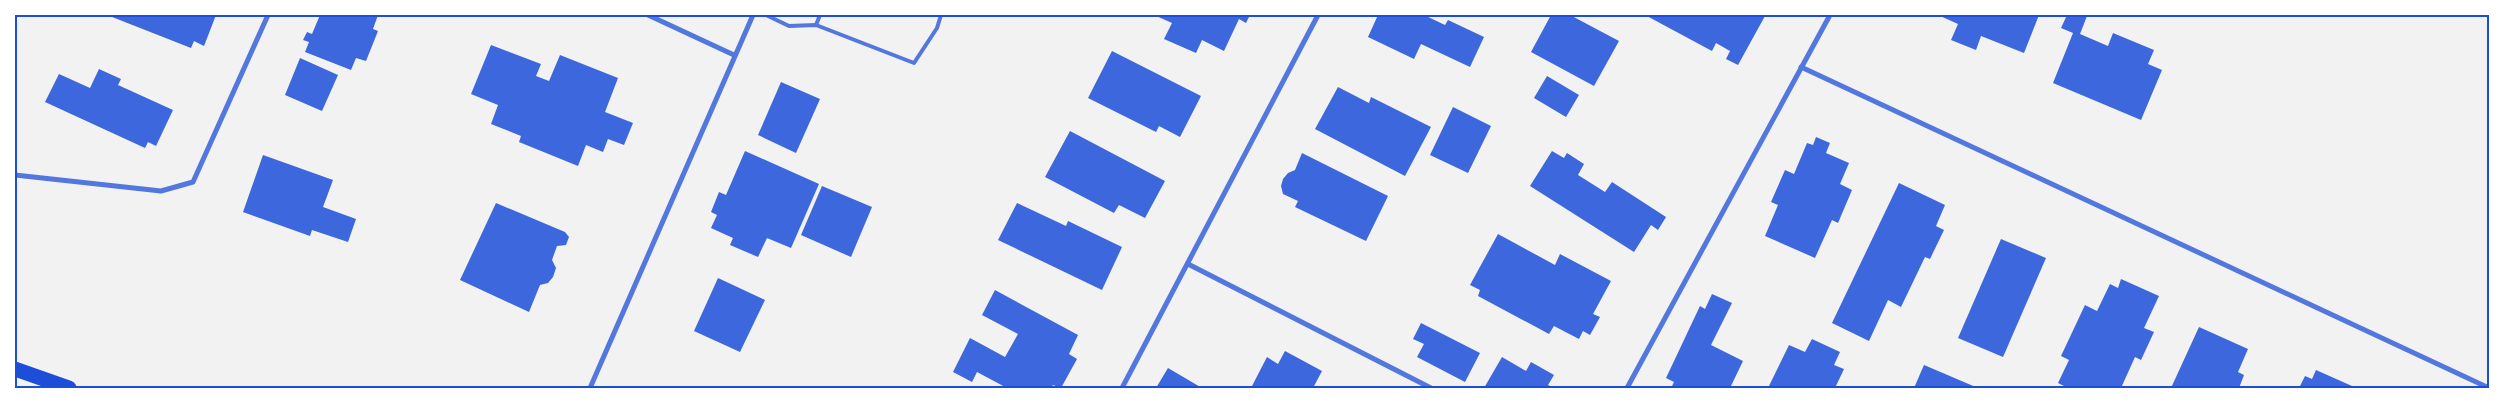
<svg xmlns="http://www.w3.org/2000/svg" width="2504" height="403" viewBox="0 0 2504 403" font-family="Georgia,serif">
<rect width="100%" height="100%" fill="#f2f2f2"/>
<!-- building -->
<g fill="#3d67dc">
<path d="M 107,15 L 216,15 L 204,46 L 194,41 L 191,48 Z"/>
<path d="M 320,15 L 378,15 L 373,29 L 378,31 L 366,61 L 356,58 L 351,70 L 305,52 L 309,42 L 303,40 L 307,32 L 312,34 Z"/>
<path d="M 1154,15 L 1250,15 L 1246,23 L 1239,19 L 1224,51 L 1202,40 L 1196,53 L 1164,39 L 1172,23 Z"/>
<path d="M 1378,15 L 1424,15 L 1445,25 L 1448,20 L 1484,37 L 1470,67 L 1421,44 L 1414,59 L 1368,37 Z"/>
<path d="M 1551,15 L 1570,15 L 1619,41 L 1594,86 L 1531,52 Z"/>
<path d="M 1645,15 L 1763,15 L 1765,16 L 1738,65 L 1726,59 L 1730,51 L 1716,43 L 1712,51 Z"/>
<path d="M 1938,15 L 2039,15 L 2024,53 L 1981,36 L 1976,50 L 1951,40 L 1958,24 Z"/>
<path d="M 2067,15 L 2087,16 L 2080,34 L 2108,46 L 2113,33 L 2154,50 L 2148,64 L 2162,70 L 2141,120 L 2053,83 L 2073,33 L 2061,28 Z"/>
<path d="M 491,45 L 541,64 L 536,76 L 549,81 L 560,55 L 618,78 L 605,112 L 633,123 L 624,145 L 608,139 L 603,152 L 586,145 L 578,166 L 519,142 L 521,136 L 491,124 L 498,105 L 471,94 Z"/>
<path d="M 1112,51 L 1201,96 L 1180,137 L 1159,126 L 1156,132 L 1088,98 Z"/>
<path d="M 300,58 L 338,75 L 322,111 L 285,95 Z"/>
<path d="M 99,69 L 121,79 L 118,85 L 173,110 L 156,146 L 148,142 L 145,148 L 45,102 L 59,74 L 90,88 Z"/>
<path d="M 1547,76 L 1579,95 L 1566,117 L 1534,98 Z"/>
<path d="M 781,82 L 820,99 L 796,153 L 758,135 Z"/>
<path d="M 1338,87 L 1369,103 L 1371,97 L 1431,127 L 1405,176 L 1315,129 Z"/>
<path d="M 1453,107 L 1491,126 L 1468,173 L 1430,155 Z"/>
<path d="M 1070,131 L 1165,181 L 1145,218 L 1119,205 L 1114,213 L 1045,177 Z"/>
<path d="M 1816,137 L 1830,143 L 1826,153 L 1849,163 L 1840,184 L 1852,190 L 1838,223 L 1832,220 L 1815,258 L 1765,236 L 1778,205 L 1771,202 L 1785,170 L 1794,174 L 1807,143 L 1813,145 Z"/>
<path d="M 745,151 L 819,184 L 791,248 L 767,238 L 758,257 L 730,245 L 733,238 L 711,228 L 717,215 L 711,212 L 719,192 L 726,195 Z"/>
<path d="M 1552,151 L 1564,158 L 1567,153 L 1584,164 L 1578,175 L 1605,192 L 1612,182 L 1666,217 L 1658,230 L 1651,225 L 1634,252 L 1530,186 Z"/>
<path d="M 1302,153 L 1388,196 L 1366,241 L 1295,207 L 1298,201 L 1283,194 L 1281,186 L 1283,179 L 1288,173 L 1295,170 Z"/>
<path d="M 263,155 L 333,180 L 323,207 L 356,219 L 348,242 L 312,230 L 310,236 L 243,212 Z"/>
<path d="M 1899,183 L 1945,205 L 1936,226 L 1944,230 L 1930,259 L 1925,257 L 1901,307 L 1888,300 L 1869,341 L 1832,323 Z"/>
<path d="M 822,186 L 872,207 L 851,257 L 801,235 Z"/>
<path d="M 496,203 L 565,232 L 569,237 L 566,245 L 557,246 L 552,260 L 556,268 L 553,277 L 548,283 L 540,285 L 529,312 L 460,280 Z"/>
<path d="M 1017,203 L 1066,226 L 1068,221 L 1122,247 L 1102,290 L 998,240 Z"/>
<path d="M 1498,234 L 1555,265 L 1560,254 L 1611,281 L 1593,314 L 1600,317 L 1590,335 L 1583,331 L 1579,339 L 1554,326 L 1549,334 L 1478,296 L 1480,290 L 1470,285 Z"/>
<path d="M 2001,239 L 2046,258 L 2003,357 L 1958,338 Z"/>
<path d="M 718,278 L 765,300 L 740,352 L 694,331 Z"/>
<path d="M 2121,279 L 2159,296 L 2144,328 L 2154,332 L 2141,360 L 2135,357 L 2121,388 L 2068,388 L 2058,383 L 2069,360 L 2061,356 L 2085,305 L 2097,311 L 2110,284 L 2118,288 Z"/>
<path d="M 995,290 L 1078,335 L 1069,354 L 1077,359 L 1061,388 L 1053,385 L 1051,388 L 1007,388 L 977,372 L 972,382 L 953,372 L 970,338 L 1005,357 L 1018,334 L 982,315 Z"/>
<path d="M 1712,294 L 1732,303 L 1711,345 L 1743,361 L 1730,388 L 1671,388 L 1674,382 L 1666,378 L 1700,306 L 1705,309 Z"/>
<path d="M 1421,323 L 1480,353 L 1465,382 L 1417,357 L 1424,344 L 1413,339 Z"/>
<path d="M 2199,327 L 2248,349 L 2238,372 L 2244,375 L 2239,388 L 2171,388 Z"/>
<path d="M 1812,339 L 1840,352 L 1834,365 L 1844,369 L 1835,388 L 1768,388 L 1789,345 L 1805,352 Z"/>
<path d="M 1285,351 L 1322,371 L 1313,388 L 1256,388 L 1252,386 L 1267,357 L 1278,364 Z"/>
<path d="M 1502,357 L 1526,371 L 1531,362 L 1554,375 L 1548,385 L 1554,388 L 1484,388 Z"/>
<path d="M 1924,365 L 1978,388 L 1914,388 Z"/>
<path d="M 1168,368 L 1202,388 L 1156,388 Z"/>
<path d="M 2316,370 L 2352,386 L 2351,388 L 2299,388 L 2305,376 L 2312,379 Z"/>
</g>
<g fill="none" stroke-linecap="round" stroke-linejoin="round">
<!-- service -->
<g stroke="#5277de" stroke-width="4">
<path d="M 766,15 L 789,26 L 816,25 L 914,63 L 937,28 L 941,15"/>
<path d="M 816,25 L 820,15"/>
</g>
<!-- minor -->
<g stroke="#5277de" stroke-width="5">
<path d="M 648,15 L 734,55"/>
<path d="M 1801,67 L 2489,388"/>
<path d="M 15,175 L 161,191 L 193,182 L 268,15"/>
<path d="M 1188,264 L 1431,388"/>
<path d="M 590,388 L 753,15"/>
<path d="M 1122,388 L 1318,15"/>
<path d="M 1627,388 L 1830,15"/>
</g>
<!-- motorway -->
<path stroke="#1d4ed8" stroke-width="15" d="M 15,369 L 69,388"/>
</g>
<!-- border -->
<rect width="2504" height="403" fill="none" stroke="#ffffff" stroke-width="32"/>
<rect x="16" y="16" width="2472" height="371" fill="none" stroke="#1d4ed8" stroke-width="2"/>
</svg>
